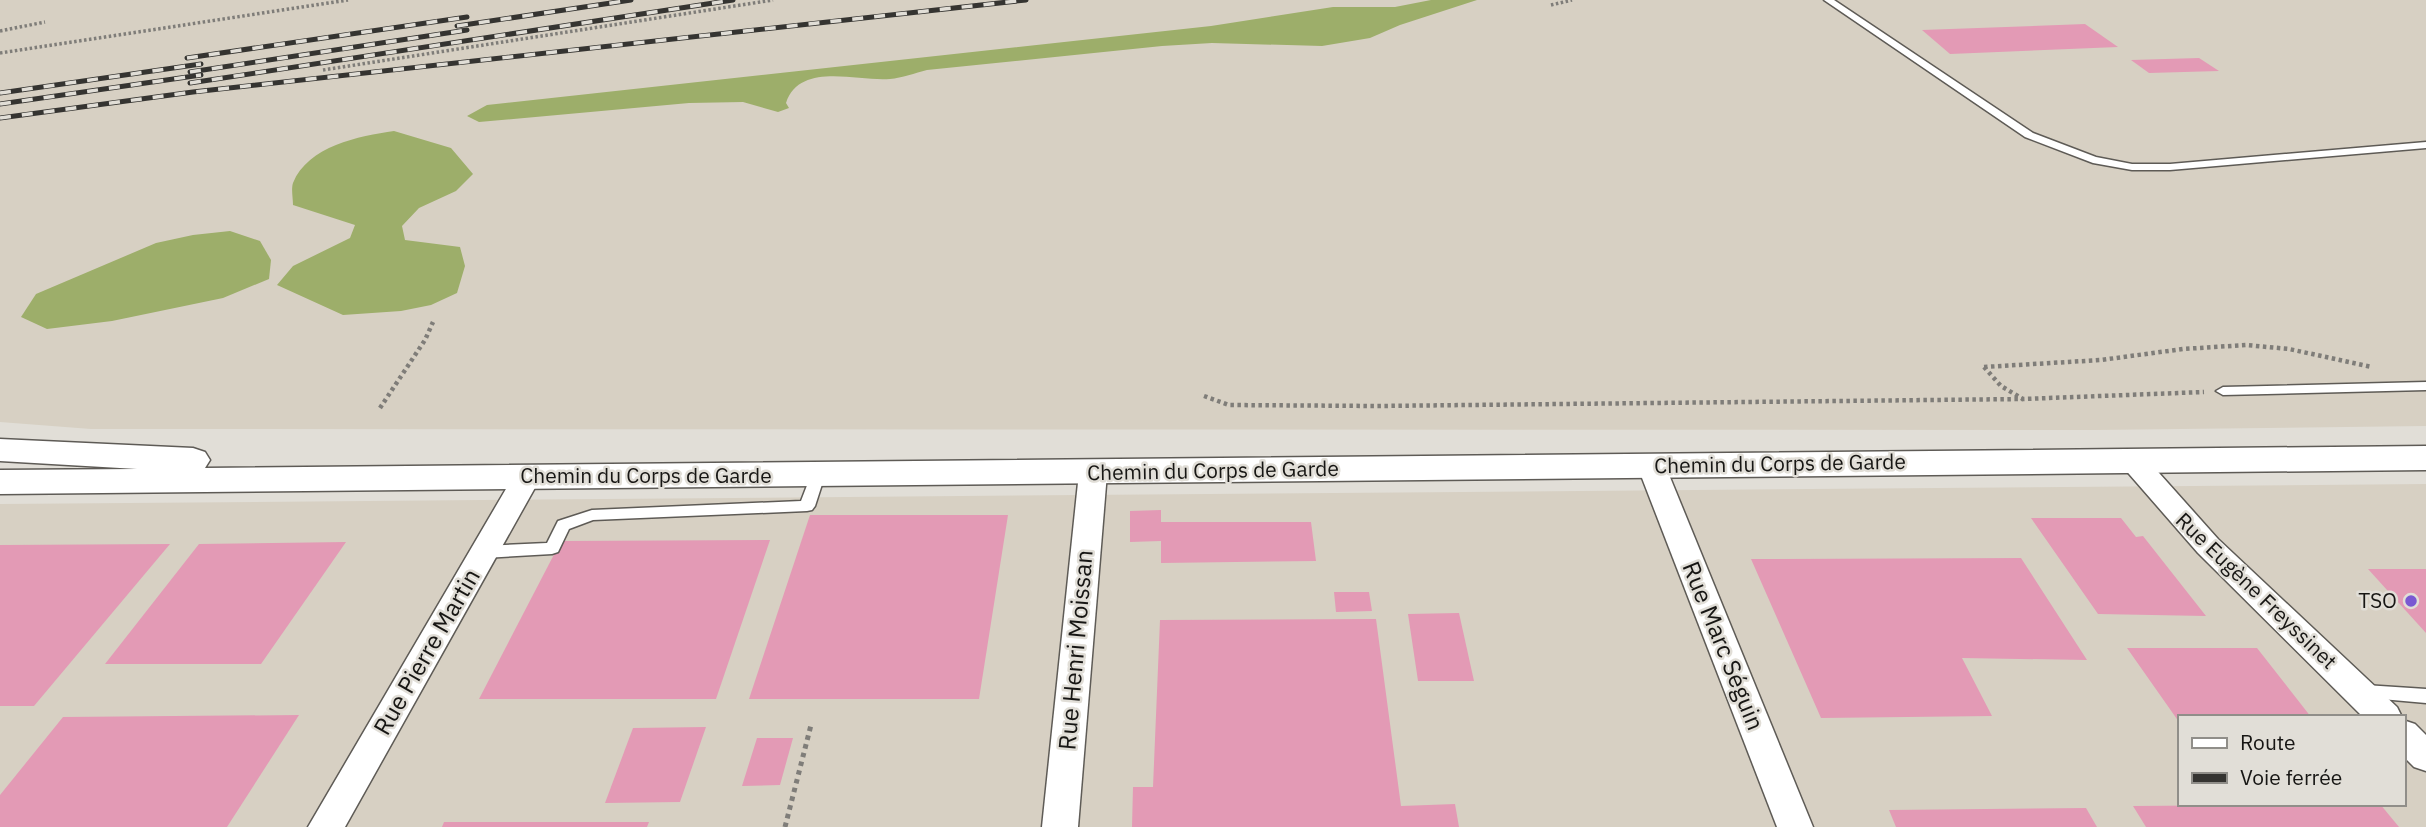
<svg xmlns="http://www.w3.org/2000/svg" width="2426" height="827" viewBox="0 0 2426 827" font-family="'IBM Plex Sans',sans-serif">
<rect width="100%" height="100%" fill="#e1ded7"/>
<!-- built -->
<g fill="#d7d0c3" fill-rule="evenodd">
<path d="M 0,0 L 2426,0 L 2426,426 L 2094,430 L 91,429 L 0,422 Z"/>
<path d="M 2426,484 L 2426,827 L 0,827 L 0,504 ZM 2179,717 L 2403,717 L 2403,804 L 2179,804 Z"/>
</g>
<!-- forest -->
<g fill="#9dae6a">
<path d="M 1431,0 L 1477,0 L 1400,25 L 1370,38 L 1322,46 L 1212,43 L 1162,46 L 927,70 C 915,73 902,78 890,79 C 858,82 800,61 786,103 L 789,108 L 778,112 L 743,102 L 689,103 L 479,122 L 467,116 L 487,105 L 1211,26 L 1333,7 L 1395,7 Z"/>
<path d="M 394,131 L 451,148 L 473,174 L 456,191 L 419,208 L 402,226 L 405,240 L 460,247 L 465,266 L 457,293 L 431,305 L 401,311 L 343,315 L 277,285 L 293,266 L 350,238 L 355,225 L 293,205 C 293,198 291,189 293,183 C 308,146 359,136 394,131 Z"/>
<path d="M 230,231 L 260,241 L 271,260 L 269,279 L 223,298 L 112,321 L 47,329 L 21,317 L 36,294 L 156,243 L 193,235 Z"/>
</g>
<!-- building -->
<g fill="#e39ab5">
<path d="M 2085,24 L 2118,47 L 1950,54 L 1922,30 Z"/>
<path d="M 2199,58 L 2219,71 L 2149,73 L 2131,60 Z"/>
<path d="M 1161,510 L 1161,522 L 1311,522 L 1316,561 L 1161,563 L 1161,541 L 1130,542 L 1130,511 Z"/>
<path d="M 810,515 L 1008,515 L 979,699 L 749,699 Z"/>
<path d="M 2031,518 L 2121,518 L 2136,537 L 2143,536 L 2206,616 L 2098,614 Z"/>
<path d="M 770,540 L 716,699 L 479,699 L 561,541 Z"/>
<path d="M 346,542 L 261,664 L 105,664 L 199,544 Z"/>
<path d="M 170,544 L 34,706 L 0,706 L 0,545 Z"/>
<path d="M 2021,558 L 2087,660 L 1962,658 L 1992,716 L 1821,718 L 1751,559 Z"/>
<path d="M 2368,569 L 2426,569 L 2426,633 Z"/>
<path d="M 1334,592 L 1369,592 L 1372,611 L 1336,612 Z"/>
<path d="M 1459,613 L 1474,681 L 1418,681 L 1408,614 Z"/>
<path d="M 1376,619 L 1401,806 L 1455,804 L 1459,827 L 1132,827 L 1133,787 L 1153,787 L 1160,620 Z"/>
<path d="M 2127,648 L 2257,648 L 2311,717 L 2179,717 L 2179,722 Z"/>
<path d="M 299,715 L 227,827 L 0,827 L 0,795 L 63,717 Z"/>
<path d="M 706,727 L 680,802 L 605,803 L 633,728 Z"/>
<path d="M 757,738 L 793,738 L 780,785 L 742,786 Z"/>
<path d="M 2380,804 L 2399,827 L 2146,827 L 2133,806 Z"/>
<path d="M 2086,808 L 2097,827 L 1896,827 L 1889,810 Z"/>
<path d="M 444,822 L 649,822 L 647,827 L 442,827 Z"/>
</g>
<g fill="none" stroke-linecap="round" stroke-linejoin="round">
<defs>
<g id="service">
<path d="M 1824,0 L 1834,0 L 2033,133 L 2096,157 L 2132,164 L 2170,164 L 2426,142 L 2426,148 L 2170,170 L 2132,170 L 2093,163 L 2025,137 Z"/>
<path d="M 2426,382 L 2426,390 L 2223,395 L 2216,391 L 2223,387 Z"/>
<path d="M 818,470 L 825,475 L 815,506 L 812,510 L 807,511 L 593,520 L 569,529 L 558,552 L 552,554 L 484,558 L 478,556 L 476,552 L 478,548 L 484,546 L 547,543 L 558,521 L 592,510 L 801,501 L 811,475 Z"/>
<path d="M 2365,685 L 2426,689 L 2426,703 L 2359,697 L 2356,692 L 2359,687 Z"/>
</g>
<g id="minor">
<path d="M 2133,452 L 2143,455 L 2218,539 L 2397,707 L 2402,717 L 2363,717 L 2198,553 L 2123,467 L 2119,461 L 2123,455 Z"/>
<path d="M 1651,456 L 1661,458 L 1665,465 L 1813,827 L 1777,827 L 1637,465 L 1641,458 Z"/>
<path d="M 1093,464 L 1103,466 L 1107,473 L 1078,827 L 1042,827 L 1079,473 L 1083,466 Z"/>
<path d="M 527,468 L 537,470 L 541,477 L 345,827 L 308,827 L 513,477 L 517,470 Z"/>
<path d="M 2403,720 L 2415,724 L 2426,735 L 2426,771 L 2414,767 L 2403,756 Z"/>
</g>
<path id="tertiary" d="M 0,439 L 193,448 L 205,452 L 210,460 L 205,468 L 2426,446 L 2426,470 L 0,494 L 0,470 L 137,469 L 0,461 Z"/>
</defs>
<!-- service casing -->
<use href="#service" stroke="#5e5b56" stroke-width="3"/>
<!-- minor casing -->
<use href="#minor" stroke="#5e5b56" stroke-width="3"/>
<!-- tertiary casing -->
<use href="#tertiary" stroke="#5e5b56" stroke-width="3"/>
<!-- path-far2 -->
<g stroke="#7f7d79" stroke-width="3.5" stroke-dasharray="2.5 2.5" stroke-linecap="butt">
<path d="M 1551,5 L 1572,0"/>
<path d="M 0,31 L 45,22"/>
<path d="M 0,53 L 348,0"/>
<path d="M 323,70 L 773,0"/>
</g>
<!-- path-far1 -->
<g stroke="#7f7d79" stroke-width="4.5" stroke-dasharray="3.5 3.5" stroke-linecap="butt">
<path d="M 1984,367 L 2101,360 L 2183,349 L 2246,345 L 2289,349 L 2372,367"/>
<path d="M 1984,367 L 2001,386 L 2023,399 L 2204,392"/>
<path d="M 1204,396 L 1229,405 L 1377,406 L 2023,399"/>
<path d="M 380,408 L 425,340 L 433,322"/>
</g>
<!-- path -->
<path stroke="#7f7d79" stroke-width="5" stroke-dasharray="4.5 4.5" stroke-linecap="butt" d="M 785,827 L 811,725"/>
<!-- service -->
<use href="#service" fill="#fff" fill-rule="evenodd"/>
<!-- minor -->
<use href="#minor" fill="#fff" fill-rule="evenodd"/>
<!-- tertiary -->
<use href="#tertiary" fill="#fff" fill-rule="evenodd"/>
<defs>
<g id="rail">
<path d="M 457,26 L 631,0"/>
<path d="M 187,58 L 467,17"/>
<path d="M 190,72 L 467,30"/>
<path d="M 190,83 L 733,0"/>
<path d="M 0,93 L 201,64"/>
<path d="M 0,104 L 201,75"/>
<path d="M 0,118 L 193,92 L 1026,0"/>
</g>
</defs>
<!-- rail casing -->
<use href="#rail" stroke="#353431" stroke-width="5"/>
<!-- rail -->
<use href="#rail" stroke="#e1ded7" stroke-width="3.5" stroke-dasharray="11" stroke-linecap="butt"/>
</g>
<!-- markers -->
<circle fill="#7a58d2" stroke="#e1ded7" stroke-width="2.5" cx="2411" cy="601" r="7"/>
<g text-anchor="middle" stroke-width="5" stroke-linejoin="round" paint-order="stroke">
<!-- street labels -->
<g font-size="21" fill="#171614" stroke="#e1ded7">
<text transform="translate(1780 464) rotate(-1)" y="7">Chemin du Corps de Garde</text>
<text transform="translate(1213 471) rotate(-1)" y="7">Chemin du Corps de Garde</text>
<text x="646" y="483">Chemin du Corps de Garde</text>
<text transform="translate(2256 591) rotate(44)" y="7">Rue Eugène Freyssinet</text>
</g>
<!-- poi labels -->
<g font-size="21" fill="#171614" stroke="#e1ded7" text-anchor="end">
<text x="2397" y="608">TSO</text>
</g>
<!-- near-street labels -->
<g font-size="24" fill="#171614" stroke="#e1ded7">
<text transform="translate(1723 646) rotate(68)" y="8">Rue Marc Séguin</text>
<text transform="translate(1076 650) rotate(-85)" y="8">Rue Henri Moissan</text>
<text transform="translate(427 652) rotate(-60)" y="8">Rue Pierre Martin</text>
</g>
</g>
<!-- legend -->
<rect x="2178" y="715" width="228" height="91" fill="#e1ded7" stroke="#908e89" stroke-width="2"/>
<rect x="2192" y="738" width="35" height="10" fill="#ffffff" stroke="#908e89" stroke-width="2"/>
<text x="2240" y="750" font-size="21" fill="#171614">Route</text>
<rect x="2192" y="773" width="35" height="10" fill="#353431" stroke="#908e89" stroke-width="2"/>
<text x="2240" y="785" font-size="21" fill="#171614">Voie ferrée</text>
</svg>
